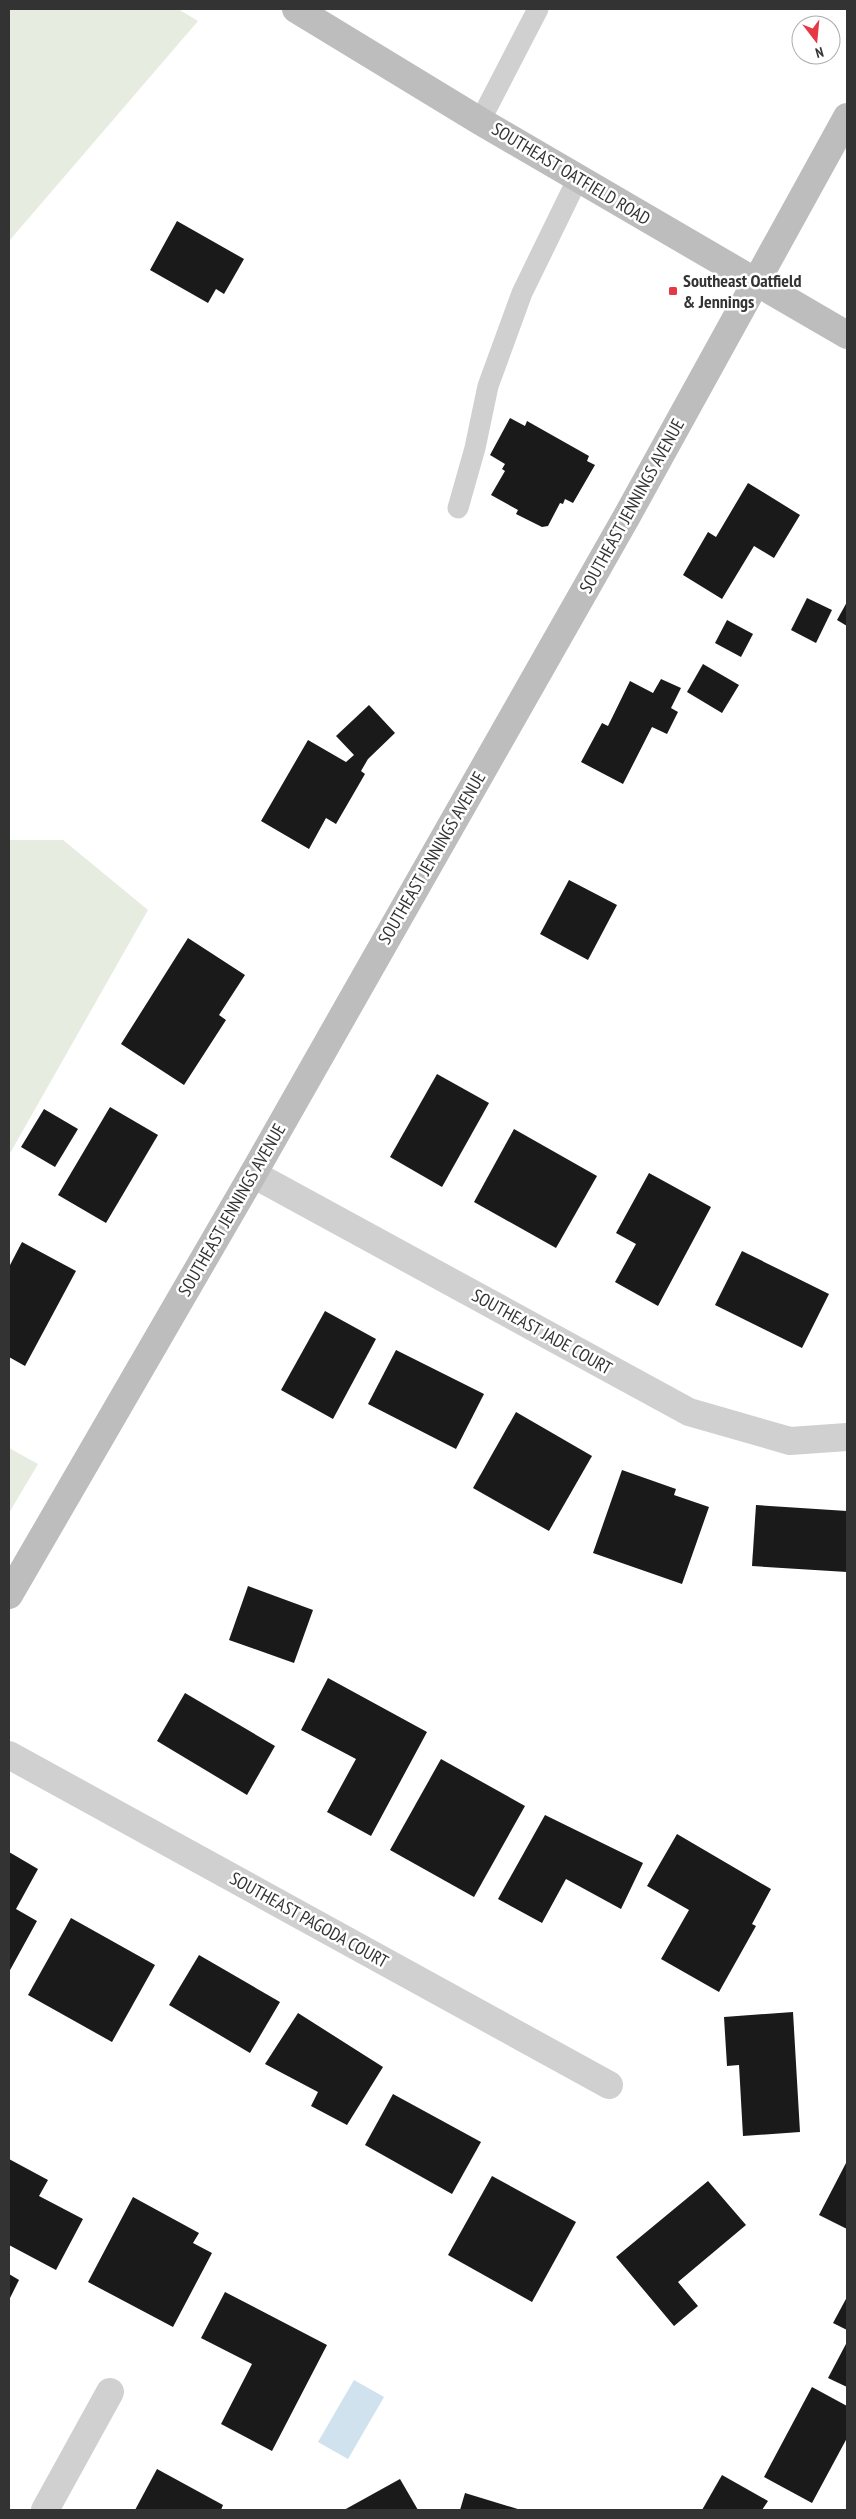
<svg xmlns="http://www.w3.org/2000/svg" width="856" height="2519" viewBox="0 0 856 2519" font-family="'PT Sans Narrow',sans-serif">
<rect width="100%" height="100%" fill="#fff"/>
<!-- green -->
<g fill="#e6ecdf">
<path d="M 9,9 L 178,9 L 198,21 L 9,241 Z"/>
<path d="M 9,840 L 63,840 L 148,910 L 9,1155 Z"/>
<path d="M 9,1448 L 38,1464 L 9,1513 Z"/>
</g>
<!-- water -->
<path fill="#cfe2ee" d="M 354,2380 L 384,2397 L 348,2459 L 318,2442 Z"/>
<!-- building -->
<g fill="#1a1a1a">
<path d="M 177,221 L 244,259 L 224,294 L 216,289 L 208,303 L 150,270 Z"/>
<path d="M 510,418 L 525,426 L 527,421 L 589,456 L 587,461 L 595,465 L 573,503 L 565,499 L 563,504 L 560,503 L 548,526 L 542,527 L 516,514 L 518,510 L 491,495 L 505,471 L 502,469 L 505,464 L 490,455 Z"/>
<path d="M 748,483 L 800,515 L 774,558 L 754,546 L 722,599 L 683,575 L 708,532 L 716,537 Z"/>
<path d="M 807,598 L 832,610 L 816,643 L 791,630 Z"/>
<path d="M 847,602 L 847,626 L 837,620 Z"/>
<path d="M 727,620 L 753,634 L 741,657 L 715,643 Z"/>
<path d="M 703,664 L 739,685 L 722,713 L 687,692 Z"/>
<path d="M 661,679 L 681,688 L 671,708 L 678,712 L 667,734 L 652,727 L 623,784 L 581,762 L 602,723 L 608,726 L 630,681 L 653,693 Z"/>
<path d="M 369,705 L 395,733 L 368,759 L 361,771 L 365,774 L 336,824 L 326,818 L 309,849 L 261,821 L 308,740 L 346,762 L 354,755 L 336,736 Z"/>
<path d="M 569,880 L 617,905 L 588,960 L 540,934 Z"/>
<path d="M 188,938 L 245,975 L 219,1015 L 226,1020 L 184,1085 L 121,1044 Z"/>
<path d="M 437,1074 L 489,1103 L 442,1187 L 390,1157 Z"/>
<path d="M 110,1107 L 158,1135 L 106,1223 L 58,1195 Z"/>
<path d="M 44,1109 L 78,1129 L 55,1167 L 21,1147 Z"/>
<path d="M 514,1129 L 597,1176 L 556,1248 L 474,1202 Z"/>
<path d="M 649,1173 L 711,1207 L 658,1306 L 615,1282 L 636,1244 L 616,1233 Z"/>
<path d="M 22,1242 L 76,1271 L 25,1366 L 9,1357 L 9,1267 Z"/>
<path d="M 742,1251 L 829,1294 L 802,1348 L 715,1305 Z"/>
<path d="M 325,1311 L 376,1339 L 333,1419 L 281,1390 Z"/>
<path d="M 396,1350 L 484,1394 L 456,1449 L 368,1404 Z"/>
<path d="M 516,1412 L 592,1456 L 549,1531 L 473,1488 Z"/>
<path d="M 622,1470 L 676,1489 L 674,1495 L 709,1507 L 682,1584 L 593,1553 Z"/>
<path d="M 756,1505 L 847,1511 L 847,1572 L 752,1566 Z"/>
<path d="M 248,1586 L 313,1610 L 294,1663 L 229,1640 Z"/>
<path d="M 328,1678 L 427,1732 L 371,1836 L 327,1812 L 356,1759 L 301,1730 Z"/>
<path d="M 185,1693 L 275,1746 L 247,1795 L 157,1741 Z"/>
<path d="M 441,1759 L 525,1806 L 474,1897 L 390,1850 Z"/>
<path d="M 545,1815 L 643,1863 L 621,1909 L 566,1879 L 542,1923 L 498,1899 Z"/>
<path d="M 677,1834 L 771,1889 L 752,1924 L 756,1926 L 719,1992 L 661,1959 L 689,1910 L 647,1886 Z"/>
<path d="M 9,1852 L 38,1869 L 16,1909 L 37,1921 L 9,1972 Z"/>
<path d="M 71,1918 L 155,1965 L 112,2042 L 28,1995 Z"/>
<path d="M 199,1955 L 280,2002 L 250,2053 L 169,2005 Z"/>
<path d="M 793,2012 L 800,2132 L 743,2136 L 739,2065 L 727,2066 L 724,2017 Z"/>
<path d="M 298,2013 L 383,2067 L 347,2125 L 311,2106 L 318,2092 L 265,2064 Z"/>
<path d="M 393,2094 L 481,2142 L 452,2194 L 365,2145 Z"/>
<path d="M 9,2159 L 48,2180 L 39,2196 L 83,2219 L 56,2270 L 9,2245 Z"/>
<path d="M 846,2163 L 847,2164 L 847,2229 L 819,2215 Z"/>
<path d="M 492,2176 L 576,2222 L 532,2302 L 448,2255 Z"/>
<path d="M 708,2181 L 746,2225 L 678,2282 L 698,2306 L 674,2326 L 616,2257 Z"/>
<path d="M 133,2197 L 199,2233 L 193,2243 L 212,2253 L 173,2327 L 88,2282 Z"/>
<path d="M 9,2274 L 19,2280 L 9,2300 Z"/>
<path d="M 225,2292 L 327,2345 L 272,2451 L 221,2424 L 252,2364 L 201,2338 Z"/>
<path d="M 847,2297 L 847,2330 L 833,2323 Z"/>
<path d="M 847,2342 L 847,2387 L 828,2378 Z"/>
<path d="M 812,2387 L 847,2406 L 847,2438 L 812,2503 L 764,2477 Z"/>
<path d="M 157,2469 L 223,2505 L 221,2510 L 135,2510 Z"/>
<path d="M 722,2475 L 768,2501 L 762,2510 L 702,2510 Z"/>
<path d="M 400,2479 L 418,2510 L 344,2510 Z"/>
<path d="M 465,2493 L 521,2510 L 460,2510 Z"/>
</g>
<g fill="none" stroke-linecap="round" stroke-linejoin="round">
<!-- lane -->
<g stroke="#d0d0d0" stroke-width="21">
<path d="M 480,121 L 538,9"/>
<path d="M 458,508 L 475,448 L 488,386 L 522,293 L 578,178"/>
</g>
<!-- street -->
<g stroke="#d0d0d0" stroke-width="28">
<path d="M 253,1174 L 689,1412 L 790,1441 L 847,1437"/>
<path d="M 9,1755 L 609,2085"/>
<path d="M 45,2510 L 110,2392"/>
</g>
<!-- secondary -->
<g stroke="#bdbdbd" stroke-width="28">
<path d="M 296,9 L 480,121 L 847,335"/>
<path d="M 9,1595 L 253,1174 L 627,516 L 847,117"/>
</g>
</g>
<!-- markers -->
<rect fill="#e63946" stroke="#fff" stroke-width="2" x="668" y="286" width="10" height="10" rx="2.5"/>
<g text-anchor="middle" stroke-width="5" stroke-linejoin="round" paint-order="stroke">
<!-- street labels -->
<g font-size="18" fill="#333" stroke="#fff">
<text transform="translate(571 174) rotate(31)" y="6">SOUTHEAST OATFIELD ROAD</text>
<text transform="translate(632 506) rotate(-61)" y="6">SOUTHEAST JENNINGS AVENUE</text>
<text transform="translate(432 858) rotate(-60)" y="6">SOUTHEAST JENNINGS AVENUE</text>
<text transform="translate(232 1210) rotate(-60)" y="6">SOUTHEAST JENNINGS AVENUE</text>
<text transform="translate(542 1332) rotate(29)" y="6">SOUTHEAST JADE COURT</text>
<text transform="translate(309 1920) rotate(29)" y="6">SOUTHEAST PAGODA COURT</text>
</g>
<!-- poi labels -->
<g font-size="18" font-weight="bold" fill="#333" stroke="#fff" text-anchor="start">
<text x="683" y="287">Southeast Oatfield<tspan x="683" dy="21">&amp; Jennings</tspan></text>
</g>
</g>
<!-- border -->
<rect width="856" height="2519" fill="none" stroke="#333333" stroke-width="20"/>
<!-- north arrow -->
<g transform="translate(816 40) rotate(164)"><circle r="24" fill="#ffffff" stroke="#adadad"/>
<path d="M0-4L9 19L0 12L-9 19Z" fill="#e63946"/>
<text y="-8" font-size="14" font-weight="bold" text-anchor="middle" fill="#333333">N</text>
</g>
</svg>
